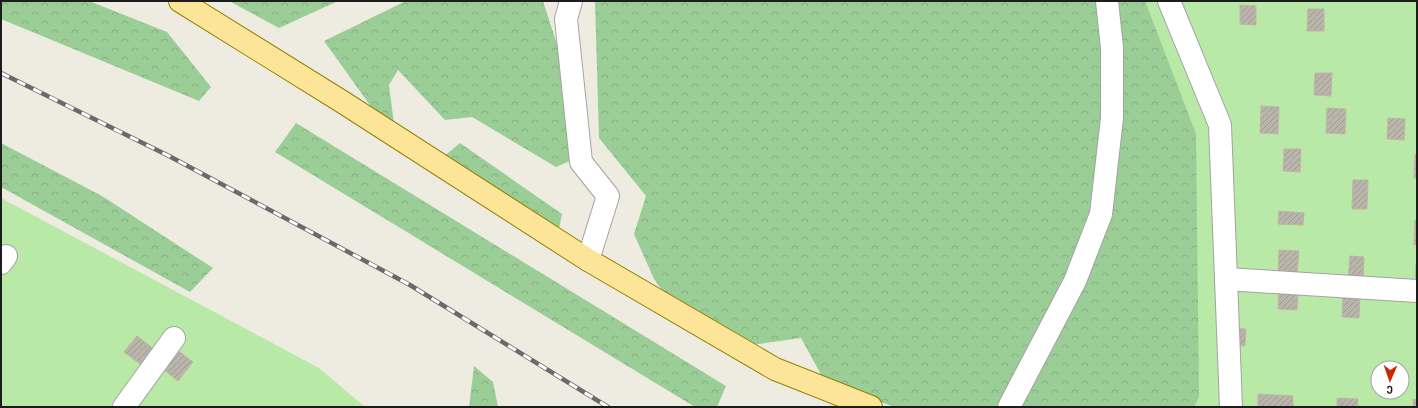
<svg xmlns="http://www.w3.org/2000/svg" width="1418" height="408" viewBox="0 0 1418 408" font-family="'Roboto Condensed',sans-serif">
<defs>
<pattern id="forest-crowns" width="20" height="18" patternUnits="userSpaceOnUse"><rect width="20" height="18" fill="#9bcd96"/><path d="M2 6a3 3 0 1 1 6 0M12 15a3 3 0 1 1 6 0" fill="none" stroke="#85af81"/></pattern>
<pattern id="building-hatch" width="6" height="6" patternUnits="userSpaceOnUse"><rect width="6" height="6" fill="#bab5ab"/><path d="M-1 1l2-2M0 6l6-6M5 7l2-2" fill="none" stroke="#9f9b93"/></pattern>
</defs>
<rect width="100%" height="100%" fill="#eeece1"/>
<!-- forest -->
<g fill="url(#forest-crowns)">
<path d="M 1,1 L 89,1 L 167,32 L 211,87 L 199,101 L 1,19 Z"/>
<path d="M 229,1 L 338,1 L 279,28 Z"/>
<path d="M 406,1 L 543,1 L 581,119 L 584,155 L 556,167 L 472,117 L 445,120 L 398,70 L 389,85 L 394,124 L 372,108 L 324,41 Z"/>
<path d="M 595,1 L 1103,1 L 1110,102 L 1094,226 L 1001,407 L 894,407 L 824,380 L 801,338 L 745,346 L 678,312 L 654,279 L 634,234 L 646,196 L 599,138 Z"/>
<path d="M 1113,1 L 1160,1 L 1207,109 L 1217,407 L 1016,407 L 1114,190 Z"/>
<path d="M 296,123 L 726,386 L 717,407 L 695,407 L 275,152 Z"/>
<path d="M 1,143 L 102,196 L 213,268 L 190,292 L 1,187 Z"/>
<path d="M 460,143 L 562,214 L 558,234 L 442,158 Z"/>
<path d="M 474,366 L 493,382 L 498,407 L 469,407 Z"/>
</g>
<!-- garden -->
<g fill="#b9e9a6" fill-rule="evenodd">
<path d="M 1145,1 L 1417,1 L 1417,407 L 1194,407 L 1199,397 L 1196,134 ZM 1378,368 L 1402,368 L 1402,392 L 1378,392 Z"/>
<path d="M 1,198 L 319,368 L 365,407 L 1,407 Z"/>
</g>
<!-- building -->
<g fill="url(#building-hatch)" stroke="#bfb5a4">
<path d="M 1240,5 L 1256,6 L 1256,25 L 1240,24 Z"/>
<path d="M 1308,9 L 1324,9 L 1324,31 L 1307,31 Z"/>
<path d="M 1315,73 L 1332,73 L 1331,96 L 1314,95 Z"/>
<path d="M 1261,106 L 1279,107 L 1278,134 L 1260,133 Z"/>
<path d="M 1327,108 L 1346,109 L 1345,134 L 1326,133 Z"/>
<path d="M 1388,118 L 1405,119 L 1404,140 L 1387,139 Z"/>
<path d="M 1284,149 L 1301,149 L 1300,172 L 1283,171 Z"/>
<path d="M 1415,154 L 1417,155 L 1417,179 L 1414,178 Z"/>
<path d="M 1353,180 L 1368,180 L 1367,209 L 1352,209 Z"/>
<path d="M 1279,211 L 1304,213 L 1303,225 L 1278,224 Z"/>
<path d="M 1415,220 L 1417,220 L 1417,245 L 1414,245 Z"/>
<path d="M 1279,250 L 1299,251 L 1297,274 L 1278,273 Z"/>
<path d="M 1350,256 L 1364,257 L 1363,280 L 1348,279 Z"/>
<path d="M 1416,263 L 1417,263 L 1417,286 L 1415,286 Z"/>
<path d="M 1279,291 L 1298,293 L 1297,310 L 1278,309 Z"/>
<path d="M 1343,296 L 1360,297 L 1359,318 L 1342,317 Z"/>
<path d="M 1232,328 L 1246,329 L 1245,346 L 1231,345 Z"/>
<path d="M 137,336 L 155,350 L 143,366 L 124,352 Z"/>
<path d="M 176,349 L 193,362 L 178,381 L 162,368 Z"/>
<path d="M 1258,394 L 1293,396 L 1293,407 L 1258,407 Z"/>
<path d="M 1337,398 L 1358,399 L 1357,407 L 1337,407 Z"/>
<path d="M 1413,399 L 1417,400 L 1417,407 L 1413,407 Z"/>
</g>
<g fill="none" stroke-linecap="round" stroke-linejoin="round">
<defs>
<g id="minor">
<path d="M 571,1 L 566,19 L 581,162 L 608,196 L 588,260"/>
<path d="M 1169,1 L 1220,125 L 1231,407"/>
<path d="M 1,263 L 6,256"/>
<path d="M 1226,279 L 1417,291"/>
<path d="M 124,407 L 174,338"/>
<path d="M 1009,407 L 1075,281 L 1101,214 L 1112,118 L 1112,48 L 1107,1"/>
</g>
<path id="major" d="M 180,1 L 341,101 L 588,260 L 775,369 L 871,407"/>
</defs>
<!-- minor casing -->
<use href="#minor" stroke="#a3a3a3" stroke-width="24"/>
<!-- major casing -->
<use href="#major" stroke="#948100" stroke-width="24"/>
<!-- minor -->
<use href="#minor" stroke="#fff" stroke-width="22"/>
<!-- major -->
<use href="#major" stroke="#fce598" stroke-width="22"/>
<defs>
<path id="rail" d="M 1,73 L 169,156 L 410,285 L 608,407"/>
</defs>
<!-- rail casing -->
<use href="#rail" stroke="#6a6a6a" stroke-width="4.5"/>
<!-- rail -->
<use href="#rail" stroke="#fff" stroke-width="3" stroke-dasharray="9" stroke-linecap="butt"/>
</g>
<!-- border -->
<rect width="1418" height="408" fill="none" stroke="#1c1c1c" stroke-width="4"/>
<!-- north arrow -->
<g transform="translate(1390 380) rotate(182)"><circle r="19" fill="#ffffff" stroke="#a4a4a4"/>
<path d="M0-3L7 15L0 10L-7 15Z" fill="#c82900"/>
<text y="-6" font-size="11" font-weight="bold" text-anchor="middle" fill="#1c1c1c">С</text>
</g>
</svg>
